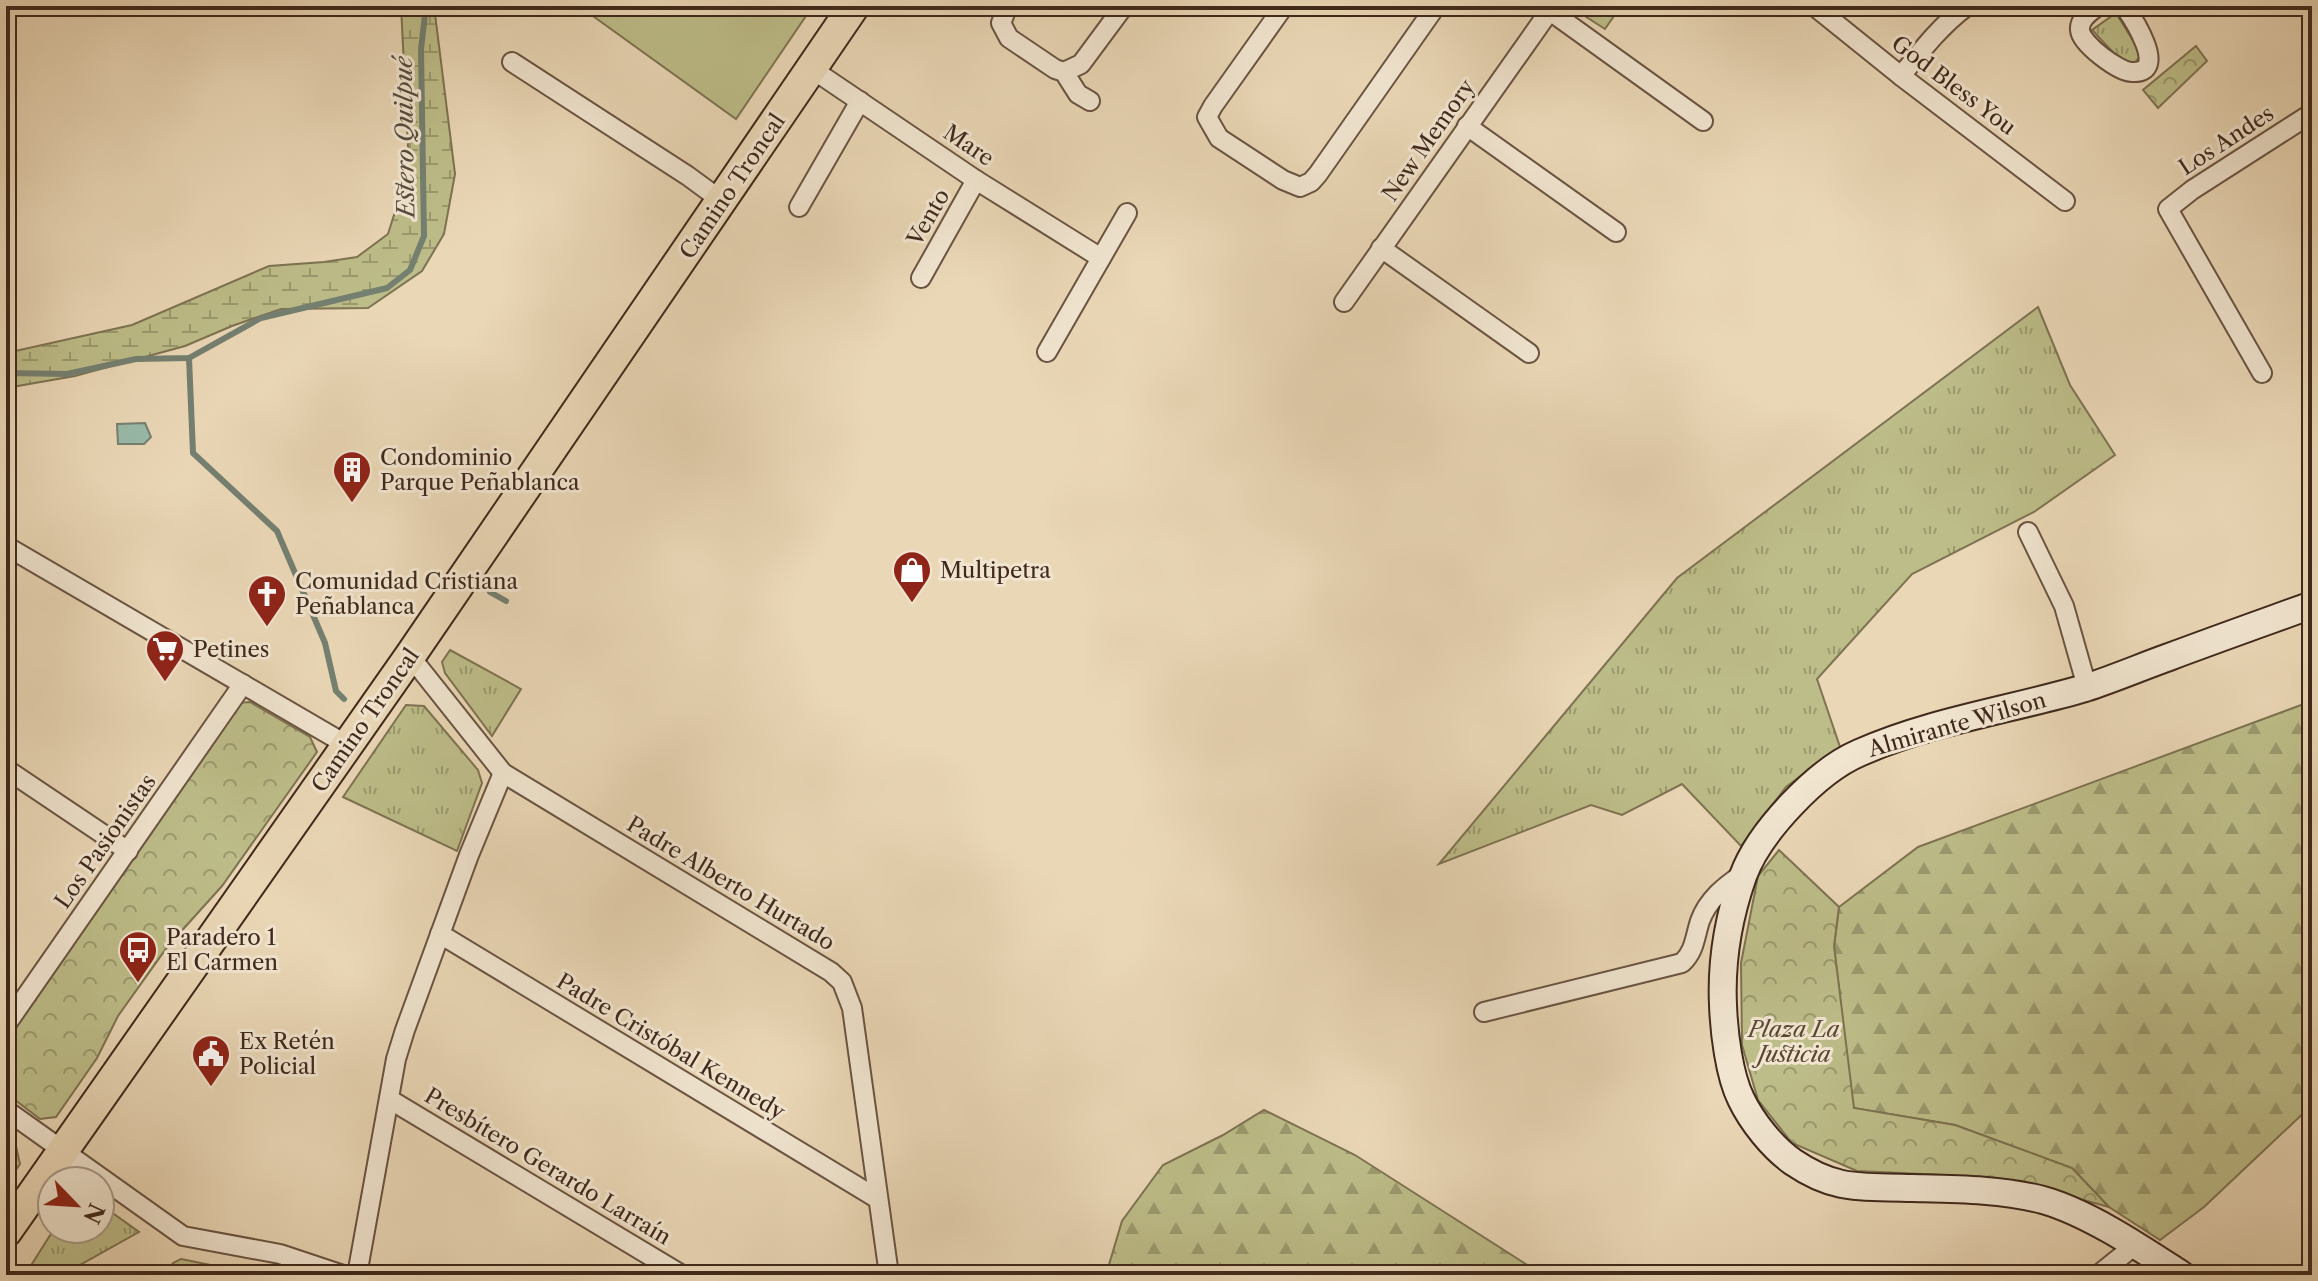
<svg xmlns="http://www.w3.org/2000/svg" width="2318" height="1281" viewBox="0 0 2318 1281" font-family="'Libre Caslon Text',serif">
<defs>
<pattern id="grass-tufts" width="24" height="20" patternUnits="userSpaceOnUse" patternTransform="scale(2)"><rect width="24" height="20" fill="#bdbd89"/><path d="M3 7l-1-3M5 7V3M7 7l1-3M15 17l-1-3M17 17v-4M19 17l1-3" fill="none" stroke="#9b9a6f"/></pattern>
<pattern id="forest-firs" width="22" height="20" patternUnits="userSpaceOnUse" patternTransform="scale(2)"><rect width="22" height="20" fill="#bdbd89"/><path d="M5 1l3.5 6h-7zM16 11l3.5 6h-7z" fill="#9b9a6f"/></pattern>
<pattern id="wetland-marsh" width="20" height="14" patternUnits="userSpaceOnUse" patternTransform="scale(2)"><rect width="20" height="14" fill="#bdbd89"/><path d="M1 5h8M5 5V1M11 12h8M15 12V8" fill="none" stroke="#9b9a6f"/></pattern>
<pattern id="park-crowns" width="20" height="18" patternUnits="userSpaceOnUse" patternTransform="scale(2)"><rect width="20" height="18" fill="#bdbd89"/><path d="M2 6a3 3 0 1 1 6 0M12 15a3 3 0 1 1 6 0" fill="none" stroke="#9b9a6f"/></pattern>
</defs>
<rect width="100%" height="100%" fill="#ead7b6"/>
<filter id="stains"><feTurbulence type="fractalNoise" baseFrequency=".0025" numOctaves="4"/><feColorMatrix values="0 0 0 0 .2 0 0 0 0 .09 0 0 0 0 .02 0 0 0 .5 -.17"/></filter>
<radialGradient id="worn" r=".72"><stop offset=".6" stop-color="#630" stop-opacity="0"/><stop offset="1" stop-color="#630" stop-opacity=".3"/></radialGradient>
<!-- grass -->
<g fill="url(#grass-tufts)" stroke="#7e7352" stroke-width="2">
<path d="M 1585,6 L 1621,6 L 1605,29 L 1580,13 Z"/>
<path d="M 2116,13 L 2142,55 L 2135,62 L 2124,64 L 2092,30 Z"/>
<path d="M 2038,307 L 2070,385 L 2115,455 L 2034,512 L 1912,574 L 1817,679 L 1840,747 L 1786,787 L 1741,846 L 1682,784 L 1622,815 L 1591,805 L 1439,864 L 1677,578 Z"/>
<path d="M 450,650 L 521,689 L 492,736 L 445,673 L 442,662 Z"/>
<path d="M 406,705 L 424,706 L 478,770 L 482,783 L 457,851 L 343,797 Z"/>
<path d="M 100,1204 L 139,1232 L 62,1275 L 25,1275 L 54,1229 L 100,1229 Z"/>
<path d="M 181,1259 L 260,1275 L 168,1275 L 165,1273 L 173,1263 Z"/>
</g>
<!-- forest -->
<g fill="url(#forest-firs)" stroke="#7e7352" stroke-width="2">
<path d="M 2312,701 L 2312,1105 L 2204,1207 L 2160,1240 L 2109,1207 L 2072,1168 L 1955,1125 L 1853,1108 L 1834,946 L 1839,907 L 1918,847 Z"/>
<path d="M 1264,1110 L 1355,1155 L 1543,1275 L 1108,1275 L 1108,1268 L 1122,1221 L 1163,1165 L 1223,1135 Z"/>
</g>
<!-- wetland -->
<path fill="url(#wetland-marsh)" stroke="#7e7352" stroke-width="2" d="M 401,6 L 434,6 L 455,174 L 444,234 L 422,271 L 368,308 L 281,309 L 232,326 L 185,346 L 75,376 L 12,387 L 6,391 L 6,353 L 132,325 L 269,266 L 324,262 L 357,257 L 388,234 L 409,167 Z"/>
<!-- park -->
<g fill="url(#park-crowns)" stroke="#7e7352" stroke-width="2">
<path d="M 2196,46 L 2207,61 L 2158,108 L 2143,90 Z"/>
<path d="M 250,702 L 310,737 L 317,752 L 222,886 L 168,946 L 118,1016 L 97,1058 L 56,1117 L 40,1119 L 6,1093 L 6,1039 L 237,703 Z"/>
<path d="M 1779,850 L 1839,907 L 1834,946 L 1854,1108 L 1955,1125 L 2072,1168 L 2109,1207 L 2022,1183 L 1943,1175 L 1857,1171 L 1792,1143 L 1758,1100 L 1742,1045 L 1741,963 L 1758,876 Z"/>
<path d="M 6,1135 L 15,1142 L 20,1164 L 6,1184 Z"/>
</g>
<!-- garden -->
<path fill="#bdbd89" stroke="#7e7352" stroke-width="2" d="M 579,6 L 798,6 L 808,13 L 736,119 Z"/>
<!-- water -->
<path fill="#99baa9" stroke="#758071" stroke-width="2" d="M 145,423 L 151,437 L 144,444 L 118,444 L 117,424 Z"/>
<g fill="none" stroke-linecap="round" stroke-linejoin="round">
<!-- stream -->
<g stroke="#758071" stroke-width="6">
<path d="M 189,358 L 193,453 L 277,531 L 325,643 L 336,691 L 344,699"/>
<path d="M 6,373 L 67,374 L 136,359 L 189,358 L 261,318 L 387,288 L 410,270 L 424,236 L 421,49 L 426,6"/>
<path d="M 490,592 L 506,601"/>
</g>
<defs>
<g id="street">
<path d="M 1008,6 L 1001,23 L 1009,38 L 1055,69 L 1064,72 L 1078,94 L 1090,101"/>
<path d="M 1284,6 L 1213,106 L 1207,117 L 1219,138 L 1283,180 L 1300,187 L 1311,182 L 1318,174 L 1436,6"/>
<path d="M 1814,6 L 1901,76 L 2065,201"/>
<path d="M 2098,6 C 2090,12 2079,19 2080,30 C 2081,44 2119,72 2132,72 C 2170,74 2132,17 2124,6"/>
<path d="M 1550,11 L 1703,121"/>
<path d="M 512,62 L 688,176 L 722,201"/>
<path d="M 812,69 L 976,180 L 1101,258"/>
<path d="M 1064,72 L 1081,64 L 1124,6"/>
<path d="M 1901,76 C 1921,51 1941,25 1967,6"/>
<path d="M 1467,126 L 1616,232"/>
<path d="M 799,207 L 860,101"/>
<path d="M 1381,248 L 1529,353"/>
<path d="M 921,278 L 976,180"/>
<path d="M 1344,302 L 1553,6"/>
<path d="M 1047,352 L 1127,213"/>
<path d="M 2262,373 L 2168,209 L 2192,190 L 2312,113"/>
<path d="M 2028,532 L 2064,606 L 2087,687"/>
<path d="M 6,546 L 347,745"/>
<path d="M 410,656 L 503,773 L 831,972 L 842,982 L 852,1008 L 889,1275"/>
<path d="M 6,769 L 128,851"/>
<path d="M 440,934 L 878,1199"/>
<path d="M 1484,1012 L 1682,963 C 1695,951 1695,936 1700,921 C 1708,899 1725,886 1744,873"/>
<path d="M 6,1025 L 243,684"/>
<path d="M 389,1099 L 682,1275"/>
<path d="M 6,1110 L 183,1236 L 280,1254 L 343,1275"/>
<path d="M 357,1275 L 396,1059 L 405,1030 L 469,855 L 503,773"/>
<path d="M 2098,1275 L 2134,1246"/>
</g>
<path id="secondary" d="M 2182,1275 C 2142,1249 2089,1213 2043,1200 C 2001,1189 1955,1189 1912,1188 C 1863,1186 1837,1192 1793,1162 C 1773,1148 1752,1122 1741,1099 C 1729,1075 1724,1032 1723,1005 C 1721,962 1729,916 1743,876 C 1759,832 1817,771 1859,753 C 1931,721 2010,710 2085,688 C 2113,679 2141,667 2169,657 C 2217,639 2265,622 2312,605"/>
<path id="primary" d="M 6,1232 L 410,656 L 854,6"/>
</defs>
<!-- street casing -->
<use href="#street" stroke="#6a5442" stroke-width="22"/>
<!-- secondary casing -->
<use href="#secondary" stroke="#40291c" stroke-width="30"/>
<!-- primary casing -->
<use href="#primary" stroke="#40291c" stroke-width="34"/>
<!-- street -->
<use href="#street" stroke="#f1e5d0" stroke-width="18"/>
<!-- secondary -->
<use href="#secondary" stroke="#f1e5d0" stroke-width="26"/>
<!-- primary -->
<use href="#primary" stroke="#ead7b6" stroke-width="30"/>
</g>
<!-- icons -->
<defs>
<symbol id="building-pin" viewBox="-11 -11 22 30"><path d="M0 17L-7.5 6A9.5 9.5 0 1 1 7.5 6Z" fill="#8f2418" stroke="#f1e5d0"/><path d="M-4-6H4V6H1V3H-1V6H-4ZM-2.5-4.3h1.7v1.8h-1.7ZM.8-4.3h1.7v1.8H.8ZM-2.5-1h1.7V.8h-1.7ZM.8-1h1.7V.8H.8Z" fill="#fff"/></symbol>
<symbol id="shop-pin" viewBox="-11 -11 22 30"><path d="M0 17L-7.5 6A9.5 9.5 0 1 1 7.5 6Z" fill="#8f2418" stroke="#f1e5d0"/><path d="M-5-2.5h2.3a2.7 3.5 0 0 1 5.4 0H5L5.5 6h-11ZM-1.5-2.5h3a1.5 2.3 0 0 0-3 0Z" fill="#fff"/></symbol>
<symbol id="church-pin" viewBox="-11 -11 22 30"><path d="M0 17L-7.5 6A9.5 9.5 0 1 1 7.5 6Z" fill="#8f2418" stroke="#f1e5d0"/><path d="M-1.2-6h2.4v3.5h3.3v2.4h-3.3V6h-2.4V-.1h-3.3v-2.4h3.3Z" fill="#fff"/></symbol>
<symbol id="supermarket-pin" viewBox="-11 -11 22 30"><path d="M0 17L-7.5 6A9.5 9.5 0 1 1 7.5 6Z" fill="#8f2418" stroke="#f1e5d0"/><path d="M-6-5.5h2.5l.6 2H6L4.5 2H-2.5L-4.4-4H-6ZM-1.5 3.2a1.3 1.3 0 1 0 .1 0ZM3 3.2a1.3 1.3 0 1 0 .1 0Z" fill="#fff"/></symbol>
<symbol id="bus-pin" viewBox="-11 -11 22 30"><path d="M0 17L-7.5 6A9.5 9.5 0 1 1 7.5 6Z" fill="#8f2418" stroke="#f1e5d0"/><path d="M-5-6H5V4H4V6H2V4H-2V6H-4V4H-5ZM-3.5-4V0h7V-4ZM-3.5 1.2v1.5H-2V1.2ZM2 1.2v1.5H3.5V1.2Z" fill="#fff"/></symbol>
<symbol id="civic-pin" viewBox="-11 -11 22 30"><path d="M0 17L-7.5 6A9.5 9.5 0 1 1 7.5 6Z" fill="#8f2418" stroke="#f1e5d0"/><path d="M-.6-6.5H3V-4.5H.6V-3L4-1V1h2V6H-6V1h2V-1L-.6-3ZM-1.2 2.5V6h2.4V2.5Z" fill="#fff"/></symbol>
</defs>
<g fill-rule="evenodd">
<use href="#building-pin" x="330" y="448" width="44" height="60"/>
<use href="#shop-pin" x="890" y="548" width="44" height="60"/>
<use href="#church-pin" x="245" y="572" width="44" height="60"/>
<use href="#supermarket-pin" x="143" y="627" width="44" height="60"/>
<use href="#bus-pin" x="116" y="928" width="44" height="60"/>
<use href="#civic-pin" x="189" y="1032" width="44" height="60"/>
</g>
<g text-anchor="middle" stroke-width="6" stroke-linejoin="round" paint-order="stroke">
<!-- street labels -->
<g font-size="22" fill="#40291c" stroke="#f1e5d0">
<text transform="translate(1954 85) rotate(37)" y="8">God Bless You</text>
<text transform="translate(1428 140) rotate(-55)" y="8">New Memory</text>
<text transform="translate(2226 140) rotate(-33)" y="8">Los Andes</text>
<text transform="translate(969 145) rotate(34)" y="8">Mare</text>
<text transform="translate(732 186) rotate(-56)" y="8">Camino Troncal</text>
<text transform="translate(928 217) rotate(-60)" y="8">Vento</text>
<text transform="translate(365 720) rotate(-55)" y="8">Camino Troncal</text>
<text transform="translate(1957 724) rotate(-16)" y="8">Almirante Wilson</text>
<text transform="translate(105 841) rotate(-55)" y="8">Los Pasionistas</text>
<text transform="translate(731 883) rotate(31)" y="8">Padre Alberto Hurtado</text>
<text transform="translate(671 1046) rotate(31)" y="8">Padre Cristóbal Kennedy</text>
<text transform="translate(548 1166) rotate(31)" y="8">Presbítero Gerardo Larraín</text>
</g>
<!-- poi labels -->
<g font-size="22" fill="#40291c" stroke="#f1e5d0" text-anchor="start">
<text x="380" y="465">Condominio<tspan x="380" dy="25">Parque Peñablanca</tspan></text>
<text x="940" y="578">Multipetra</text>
<text x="295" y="589">Comunidad Cristiana<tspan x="295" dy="25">Peñablanca</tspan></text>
<text x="193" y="657">Petines</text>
<text x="166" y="945">Paradero 1<tspan x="166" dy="25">El Carmen</tspan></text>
<text x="239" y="1049">Ex Retén<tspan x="239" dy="25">Policial</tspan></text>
</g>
<!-- park labels -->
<g font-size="22" font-style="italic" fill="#594732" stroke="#f1e5d0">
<text x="1794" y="1037">Plaza La<tspan x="1794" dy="25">Justicia</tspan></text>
</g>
<!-- water labels -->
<g font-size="24" font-style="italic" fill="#564d3f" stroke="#f1e5d0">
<text transform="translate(405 137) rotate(-91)" y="8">Estero Quilpué</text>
</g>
</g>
<!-- margin -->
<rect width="2318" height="1281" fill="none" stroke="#ead7b6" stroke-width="32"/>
<rect x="8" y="8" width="2302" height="1265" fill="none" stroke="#40291c" stroke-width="4"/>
<rect x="16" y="16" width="2286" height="1249" fill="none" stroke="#40291c" stroke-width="2"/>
<!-- north arrow -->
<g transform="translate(76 1205) rotate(115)"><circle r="38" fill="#f1e5d0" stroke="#aa9a88" stroke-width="2"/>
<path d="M0-6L14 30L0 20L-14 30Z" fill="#8f2418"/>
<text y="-12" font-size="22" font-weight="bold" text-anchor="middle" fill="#40291c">N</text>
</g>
<rect width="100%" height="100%" filter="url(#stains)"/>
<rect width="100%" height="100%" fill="url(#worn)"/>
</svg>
